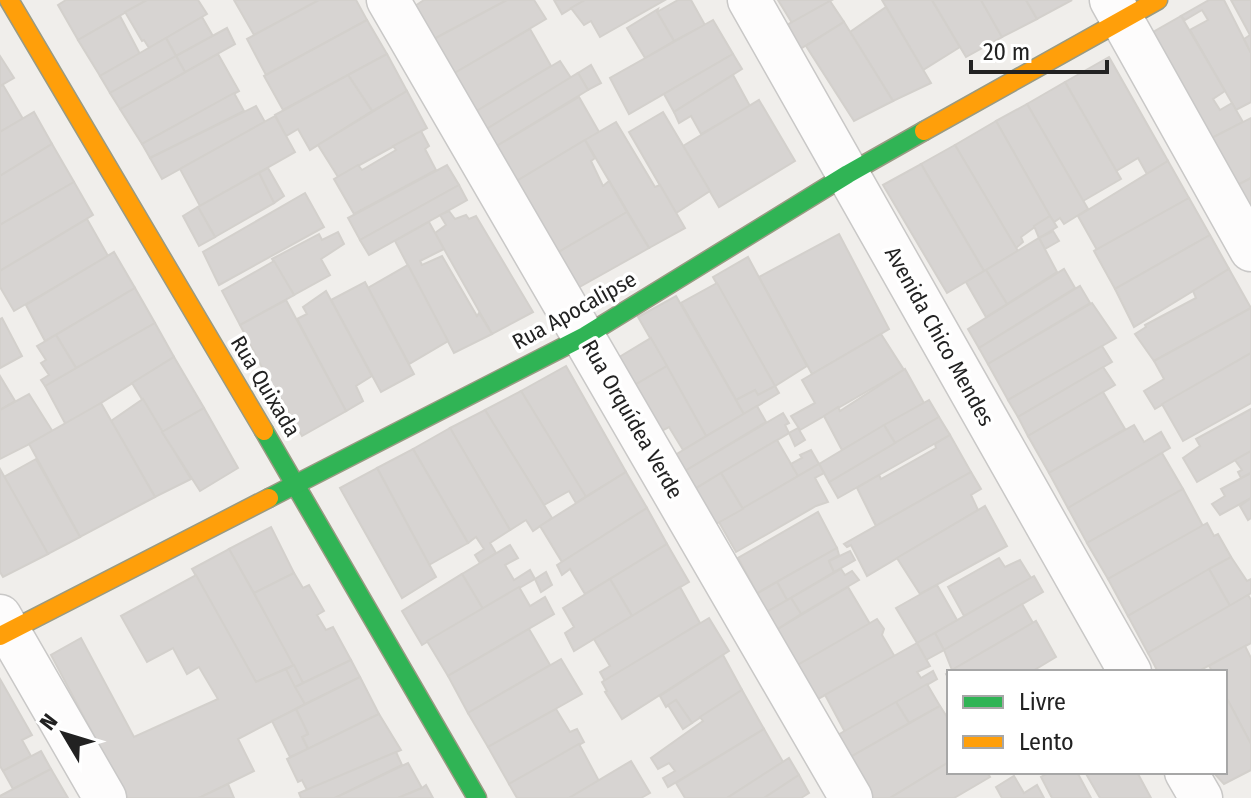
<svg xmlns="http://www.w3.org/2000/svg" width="1251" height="798" viewBox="0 0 1251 798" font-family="'Fira Sans Condensed',sans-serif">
<rect width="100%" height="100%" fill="#f0eeeb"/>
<!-- building -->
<g fill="#d7d4d2" stroke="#d3d0cc" stroke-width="2">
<path d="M 66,0 L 147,0 L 78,40 L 58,5 Z"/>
<path d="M 147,0 L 198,0 L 207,14 L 149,48 L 144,40 L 142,41 L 125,12 Z"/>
<path d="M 234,0 L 319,0 L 254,35 Z"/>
<path d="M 319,0 L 356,0 L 367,20 L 266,75 L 247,39 Z"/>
<path d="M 424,0 L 507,0 L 434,39 L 415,6 Z"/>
<path d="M 507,0 L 534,0 L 546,19 L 453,74 L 434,39 Z"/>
<path d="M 554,0 L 585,0 L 562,14 Z"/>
<path d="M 585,0 L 665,0 L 600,37 L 591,21 L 584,25 L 571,8 Z"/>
<path d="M 678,0 L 691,0 L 705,25 L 674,41 L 657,12 Z"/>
<path d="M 778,0 L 832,0 L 792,23 Z"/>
<path d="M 882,0 L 932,0 L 960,47 L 923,70 Z"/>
<path d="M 932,0 L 981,0 L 1002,37 L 966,57 Z"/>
<path d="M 981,0 L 1026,0 L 1037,19 L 1002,37 Z"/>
<path d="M 1026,0 L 1072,0 L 1037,19 Z"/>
<path d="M 1209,0 L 1224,0 L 1251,53 L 1251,102 L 1236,110 L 1190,30 L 1208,20 L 1202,10 L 1185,20 L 1181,16 Z"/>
<path d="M 1231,0 L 1251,0 L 1251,53 L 1244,39 L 1250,35 Z"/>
<path d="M 830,1 L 844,22 L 800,49 L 787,25 Z"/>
<path d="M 886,7 L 931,83 L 893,101 L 850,32 Z"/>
<path d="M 658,9 L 657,12 L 674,41 L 645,58 L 627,28 Z"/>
<path d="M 120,16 L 140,54 L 100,76 L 78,40 Z"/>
<path d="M 1181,16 L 1225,91 L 1213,99 L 1220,110 L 1232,103 L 1243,122 L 1206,141 L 1148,35 Z"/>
<path d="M 202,17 L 213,36 L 176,56 L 166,38 Z"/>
<path d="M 367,20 L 387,54 L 283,110 L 264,76 Z"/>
<path d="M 713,20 L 733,54 L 629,114 L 610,78 Z"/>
<path d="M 844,22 L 893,101 L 854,121 L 806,46 Z"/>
<path d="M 227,28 L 235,44 L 185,72 L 176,56 Z"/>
<path d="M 530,29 L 551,66 L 475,112 L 453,74 Z"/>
<path d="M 166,38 L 176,56 L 110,93 L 100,76 Z"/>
<path d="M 218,54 L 239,91 L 142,144 L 120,109 Z"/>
<path d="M 387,54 L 407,91 L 372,111 L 348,75 Z"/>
<path d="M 733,54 L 742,69 L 674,112 L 664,94 Z"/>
<path d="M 0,56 L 14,78 L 0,86 Z"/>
<path d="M 176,56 L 185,72 L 120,109 L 110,93 Z"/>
<path d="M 1109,57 L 1168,161 L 1147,174 L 1138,158 L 1116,171 L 1065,82 Z"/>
<path d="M 560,61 L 571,78 L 485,130 L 475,112 Z"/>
<path d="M 591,65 L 601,83 L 588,90 L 578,73 Z"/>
<path d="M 578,73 L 588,90 L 495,147 L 485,130 Z"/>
<path d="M 348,75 L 372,111 L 310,150 L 298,129 L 286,136 L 275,115 Z"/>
<path d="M 733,75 L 750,106 L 701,134 L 691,116 L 679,123 L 674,112 Z"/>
<path d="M 1065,82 L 1121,179 L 1083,201 L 1027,104 Z"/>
<path d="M 3,85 L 23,119 L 0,132 L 0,86 Z"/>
<path d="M 407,91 L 427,128 L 338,177 L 318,145 Z"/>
<path d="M 234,93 L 244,111 L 150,158 L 142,144 Z"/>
<path d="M 579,97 L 599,132 L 515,182 L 495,147 Z"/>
<path d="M 759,100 L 795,161 L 719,207 L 683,146 Z"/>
<path d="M 1027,104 L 1088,209 L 1064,224 L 1060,218 L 1054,222 L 1050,216 L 996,121 Z"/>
<path d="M 256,106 L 265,122 L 162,179 L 150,158 Z"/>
<path d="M 34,112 L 52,144 L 0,176 L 0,132 Z"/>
<path d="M 663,112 L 710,191 L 676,213 L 629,132 Z"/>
<path d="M 275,116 L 295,152 L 200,206 L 180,169 Z"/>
<path d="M 1251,118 L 1251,178 L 1232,188 L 1206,141 Z"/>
<path d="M 996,121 L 1050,216 L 1021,237 L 1023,242 L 1016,248 L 955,145 Z"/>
<path d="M 616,122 L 655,187 L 660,185 L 685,228 L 649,248 L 585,140 Z"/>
<path d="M 421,131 L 429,146 L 425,149 L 436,170 L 354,214 L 334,179 L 358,165 L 362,170 L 396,150 L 393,146 Z"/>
<path d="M 585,140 L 595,158 L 591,161 L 603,186 L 609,181 L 627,212 L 557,253 L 515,182 Z"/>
<path d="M 52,144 L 74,182 L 0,225 L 0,176 Z"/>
<path d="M 955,145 L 1018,251 L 984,271 L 921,164 Z"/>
<path d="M 1168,161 L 1189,198 L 1097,250 L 1078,216 Z"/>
<path d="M 921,164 L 984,271 L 947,293 L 883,185 Z"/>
<path d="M 447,165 L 459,185 L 360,240 L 348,218 Z"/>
<path d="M 268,168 L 284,196 L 274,203 L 259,173 Z"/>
<path d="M 259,173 L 274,203 L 215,237 L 198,207 Z"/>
<path d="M 1251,178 L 1251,215 L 1232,188 Z"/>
<path d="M 74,182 L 93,215 L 0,271 L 0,225 Z"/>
<path d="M 459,185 L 467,200 L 369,255 L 360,240 Z"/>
<path d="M 305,193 L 324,227 L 219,285 L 203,252 Z"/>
<path d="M 1189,198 L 1210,235 L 1115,289 L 1094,251 Z"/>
<path d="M 198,207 L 215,237 L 199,246 L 183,216 Z"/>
<path d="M 449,211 L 455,219 L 466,215 L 469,219 L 476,216 L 533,312 L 492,334 L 435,233 L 446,225 L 440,215 Z"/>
<path d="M 627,212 L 649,248 L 576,289 L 557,253 Z"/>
<path d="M 1050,216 L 1057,227 L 1039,238 L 1034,226 Z"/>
<path d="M 87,219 L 108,256 L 14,311 L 0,287 L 0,271 Z"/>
<path d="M 429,222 L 444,249 L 420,261 L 422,265 L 442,256 L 477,316 L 479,313 L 492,334 L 454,353 L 395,241 Z"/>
<path d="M 1053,231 L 1059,241 L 1045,249 L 1039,238 Z"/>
<path d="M 338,232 L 344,244 L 321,259 L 330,275 L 294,295 L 272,259 L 319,234 L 322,240 Z"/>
<path d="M 839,234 L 889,329 L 812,374 L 759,277 Z"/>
<path d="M 1210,235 L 1229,269 L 1134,327 L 1115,289 Z"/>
<path d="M 1039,238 L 1057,272 L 1007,304 L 986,270 Z"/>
<path d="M 114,252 L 135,288 L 45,341 L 26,305 Z"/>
<path d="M 748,257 L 807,366 L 775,386 L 713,277 Z"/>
<path d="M 274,261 L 294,295 L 240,325 L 222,291 Z"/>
<path d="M 408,265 L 448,341 L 409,364 L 368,288 Z"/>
<path d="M 1064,269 L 1075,288 L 979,348 L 968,329 Z"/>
<path d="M 1229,269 L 1251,308 L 1154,361 L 1135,334 L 1146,327 L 1145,325 L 1196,298 L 1193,291 Z"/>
<path d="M 986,270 L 1007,304 L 986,317 L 966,282 Z"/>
<path d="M 365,282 L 414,374 L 381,392 L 331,300 Z"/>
<path d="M 717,283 L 775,386 L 758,395 L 755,390 L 736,400 L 681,303 Z"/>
<path d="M 1080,286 L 1090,303 L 988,364 L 979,348 Z"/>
<path d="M 135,288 L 155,323 L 76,368 L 56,335 Z"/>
<path d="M 326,291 L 372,376 L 356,386 L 363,401 L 346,411 L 297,319 L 307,314 L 303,307 Z"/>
<path d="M 676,296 L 744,414 L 706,436 L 638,317 Z"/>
<path d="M 286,300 L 346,411 L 302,436 L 281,398 L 278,398 L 240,325 Z"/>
<path d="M 1092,303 L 1116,338 L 1008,400 L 988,364 Z"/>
<path d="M 1251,308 L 1251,353 L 1155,409 L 1144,391 L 1164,379 L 1154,361 Z"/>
<path d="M 2,318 L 22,356 L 0,368 L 0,319 Z"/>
<path d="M 155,323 L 174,357 L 66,425 L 45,386 Z"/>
<path d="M 881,334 L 904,370 L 800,430 L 791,416 L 815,403 L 802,380 Z"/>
<path d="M 56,335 L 76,368 L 45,386 L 41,380 L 49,375 L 41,363 L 46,360 L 37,346 Z"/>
<path d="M 651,338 L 667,366 L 628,389 L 611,362 Z"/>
<path d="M 1102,346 L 1112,362 L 1018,417 L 1008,400 Z"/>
<path d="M 1251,353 L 1251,403 L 1183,441 L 1162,404 Z"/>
<path d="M 174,357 L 204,408 L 162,432 L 132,383 Z"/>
<path d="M 566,366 L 626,472 L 585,497 L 521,391 Z"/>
<path d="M 667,366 L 706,436 L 683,450 L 669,427 L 654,435 L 628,389 Z"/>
<path d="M 1103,367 L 1115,385 L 1028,436 L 1018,417 Z"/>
<path d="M 905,369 L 924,403 L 842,450 L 824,416 L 838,407 L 840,411 Z"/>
<path d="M 0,376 L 15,401 L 0,410 Z"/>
<path d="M 775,386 L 779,393 L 744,414 L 736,400 L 755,390 L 758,395 Z"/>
<path d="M 521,391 L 585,495 L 585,497 L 576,503 L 569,491 L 544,505 L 485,410 Z"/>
<path d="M 1103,392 L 1125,429 L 1049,473 L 1028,436 Z"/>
<path d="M 29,394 L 53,432 L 0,459 L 0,410 Z"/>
<path d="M 143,399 L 191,479 L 155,497 L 111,421 Z"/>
<path d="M 929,400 L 939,417 L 895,443 L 884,425 Z"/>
<path d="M 101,403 L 155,497 L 80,537 L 29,444 Z"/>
<path d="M 757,406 L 766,422 L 685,471 L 675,455 Z"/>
<path d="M 204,408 L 238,468 L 200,491 L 162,432 Z"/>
<path d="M 1251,409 L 1251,451 L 1197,482 L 1183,458 L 1200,446 L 1196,439 Z"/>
<path d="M 485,410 L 552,518 L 533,531 L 526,520 L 510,530 L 450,428 Z"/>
<path d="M 783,413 L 789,423 L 785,425 L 789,433 L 696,488 L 685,471 Z"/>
<path d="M 939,417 L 950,435 L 838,498 L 829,482 Z"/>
<path d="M 884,425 L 895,443 L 829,482 L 819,464 Z"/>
<path d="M 1134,425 L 1144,442 L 1161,432 L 1170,448 L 1068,508 L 1049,473 Z"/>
<path d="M 450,428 L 510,530 L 490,543 L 496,553 L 480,563 L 475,555 L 484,549 L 476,537 L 468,543 L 413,449 Z"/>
<path d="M 798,428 L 805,440 L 795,446 L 789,433 Z"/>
<path d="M 950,435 L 971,472 L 876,526 L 857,488 L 879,475 L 881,479 L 936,448 L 935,444 Z"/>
<path d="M 777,440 L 798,476 L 743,509 L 721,473 Z"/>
<path d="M 413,449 L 468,543 L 429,565 L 377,468 Z"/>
<path d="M 811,450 L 819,464 L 798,476 L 791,464 L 802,458 L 800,455 Z"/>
<path d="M 1251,451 L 1251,473 L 1241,478 L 1238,472 L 1242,470 L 1235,460 Z"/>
<path d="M 1162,453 L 1183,489 L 1087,543 L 1068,508 Z"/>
<path d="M 36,459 L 80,537 L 48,554 L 4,477 Z"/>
<path d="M 819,464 L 824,473 L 815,478 L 828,502 L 816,506 L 736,552 L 719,522 Z"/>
<path d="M 377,468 L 436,577 L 402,598 L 340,488 Z"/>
<path d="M 0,469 L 48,554 L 3,577 L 0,572 Z"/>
<path d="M 626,472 L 647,508 L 562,562 L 540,526 Z"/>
<path d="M 971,472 L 981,489 L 971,495 L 978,510 L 867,576 L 851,545 L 847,547 L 844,544 Z"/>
<path d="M 721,473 L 743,509 L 707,529 L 687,494 Z"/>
<path d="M 1251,473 L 1251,498 L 1220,515 L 1212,504 L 1225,496 L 1221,489 Z"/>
<path d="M 1183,489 L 1203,526 L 1108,579 L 1087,543 Z"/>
<path d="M 1251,498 L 1251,518 L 1248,520 L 1240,506 Z"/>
<path d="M 985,506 L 1007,546 L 920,594 L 897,558 Z"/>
<path d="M 647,508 L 667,544 L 585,594 L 570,569 L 562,575 L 557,565 Z"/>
<path d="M 818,512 L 837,548 L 757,593 L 738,558 Z"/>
<path d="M 1207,523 L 1214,536 L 1218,534 L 1231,557 L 1128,616 L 1108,579 Z"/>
<path d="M 271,527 L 294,573 L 254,593 L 229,549 Z"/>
<path d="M 667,544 L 689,582 L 632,616 L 610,579 Z"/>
<path d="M 510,545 L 518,558 L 505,565 L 514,580 L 530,570 L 535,579 L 483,609 L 462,574 Z"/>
<path d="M 837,548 L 839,555 L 829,561 L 834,572 L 787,600 L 777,582 Z"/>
<path d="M 229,549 L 294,665 L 256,682 L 192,569 Z"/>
<path d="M 850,551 L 855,560 L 834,572 L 829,561 Z"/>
<path d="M 1231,557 L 1247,581 L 1251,579 L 1251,593 L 1230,606 L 1209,569 Z"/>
<path d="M 999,558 L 1005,567 L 1020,560 L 1031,578 L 964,616 L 948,587 Z"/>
<path d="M 841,569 L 845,575 L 852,571 L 859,580 L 801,614 L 791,598 Z"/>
<path d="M 1209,569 L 1230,606 L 1148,653 L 1128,616 Z"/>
<path d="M 546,572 L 552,585 L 541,592 L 535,579 Z"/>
<path d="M 294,573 L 303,588 L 309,585 L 324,611 L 317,615 L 326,630 L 333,627 L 351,660 L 303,683 L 254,593 Z"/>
<path d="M 462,574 L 483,609 L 422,645 L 402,611 Z"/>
<path d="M 196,575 L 256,682 L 286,669 L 305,704 L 238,739 L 254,771 L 199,798 L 127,798 L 51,655 L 81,638 L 134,737 L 218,699 L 199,667 L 187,674 L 173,648 L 147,662 L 121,616 Z"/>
<path d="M 1034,576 L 1043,592 L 944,650 L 935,633 Z"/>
<path d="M 610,579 L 632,616 L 574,651 L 565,633 L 574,627 L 563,608 Z"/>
<path d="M 777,582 L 787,600 L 758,617 L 748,599 Z"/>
<path d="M 937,585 L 957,620 L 917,643 L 896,608 Z"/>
<path d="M 519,587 L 530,606 L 545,597 L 554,614 L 448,676 L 427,641 Z"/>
<path d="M 680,587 L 700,623 L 605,681 L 600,672 L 610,666 L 594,639 Z"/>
<path d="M 848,587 L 870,624 L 789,670 L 768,635 Z"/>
<path d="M 1248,595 L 1251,600 L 1251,643 L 1197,672 L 1158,672 L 1148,653 Z"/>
<path d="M 791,598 L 801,614 L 768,635 L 758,617 Z"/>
<path d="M 1022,604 L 1033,623 L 952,670 L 944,650 Z"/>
<path d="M 709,618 L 729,651 L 622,719 L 605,692 L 607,691 L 602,682 Z"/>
<path d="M 877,619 L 884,629 L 882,635 L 895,657 L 809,704 L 789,670 Z"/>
<path d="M 1036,621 L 1056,657 L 1031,672 L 949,672 L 949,679 L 946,674 L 952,670 Z"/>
<path d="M 529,629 L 550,665 L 468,713 L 448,676 Z"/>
<path d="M 935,633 L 944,650 L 926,660 L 917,643 Z"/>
<path d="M 917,643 L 930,666 L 917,672 L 921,678 L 933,671 L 937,679 L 845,732 L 825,695 Z"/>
<path d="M 1245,646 L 1251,658 L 1251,744 L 1225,695 L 1225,672 L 1213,672 L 1209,666 Z"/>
<path d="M 723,655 L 742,690 L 692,723 L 676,700 L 666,707 L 660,696 Z"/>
<path d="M 561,659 L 582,694 L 488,747 L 468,713 Z"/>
<path d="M 351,660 L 360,677 L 305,704 L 295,687 Z"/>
<path d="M 294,665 L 303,683 L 295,687 L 286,669 Z"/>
<path d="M 360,677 L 379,714 L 308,749 L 302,737 L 308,734 L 296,709 Z"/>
<path d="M 0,679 L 32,735 L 22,740 L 31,756 L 3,771 L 0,766 Z"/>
<path d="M 927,684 L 940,706 L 909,723 L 896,702 Z"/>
<path d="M 742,690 L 764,729 L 668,787 L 663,778 L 675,771 L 669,763 L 658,769 L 651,758 L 703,721 L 700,717 Z"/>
<path d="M 1225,695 L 1251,744 L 1251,770 L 1224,784 L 1213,772 L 1225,772 Z"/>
<path d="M 676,700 L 692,723 L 683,729 L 668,705 Z"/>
<path d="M 896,702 L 909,723 L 840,763 L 827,741 Z"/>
<path d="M 940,706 L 949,720 L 949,762 L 890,798 L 860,798 L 840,763 Z"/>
<path d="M 296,709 L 308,734 L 302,737 L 308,749 L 290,757 L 272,721 Z"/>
<path d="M 556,709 L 570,732 L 577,729 L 584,742 L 509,784 L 488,747 Z"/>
<path d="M 379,714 L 401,750 L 307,790 L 302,780 L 298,782 L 287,759 Z"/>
<path d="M 764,729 L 783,762 L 727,798 L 685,798 L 676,783 Z"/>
<path d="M 579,744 L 599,781 L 569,798 L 517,798 L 509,784 Z"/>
<path d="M 41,751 L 51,769 L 13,789 L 3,771 Z"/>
<path d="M 396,752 L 402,765 L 335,798 L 301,798 L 299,793 Z"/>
<path d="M 789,758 L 799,775 L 764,798 L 727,798 Z"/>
<path d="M 631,761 L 650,793 L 641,798 L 569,798 Z"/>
<path d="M 949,762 L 949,772 L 987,772 L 990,777 L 954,798 L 890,798 Z"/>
<path d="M 408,763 L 422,788 L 398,798 L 335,798 Z"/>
<path d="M 51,769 L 68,798 L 0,798 L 0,796 Z"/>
<path d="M 1050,772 L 1077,772 L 1091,798 L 1052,798 L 1041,777 Z"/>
<path d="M 1085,772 L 1137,772 L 1151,798 L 1100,798 Z"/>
<path d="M 799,775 L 809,793 L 801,798 L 764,798 Z"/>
<path d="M 1014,776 L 1024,793 L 1037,785 L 1044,798 L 1002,798 L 996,787 Z"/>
<path d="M 228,784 L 234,798 L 199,798 Z"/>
<path d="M 426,785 L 433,798 L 398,798 L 422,788 Z"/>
</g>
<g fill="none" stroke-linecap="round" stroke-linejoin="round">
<defs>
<g id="street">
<path d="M 388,0 L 851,798"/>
<path d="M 749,0 L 1130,672"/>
<path d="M 1111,0 L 1251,250"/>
<path d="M 0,616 L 105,798"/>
<path d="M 1186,772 L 1201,798"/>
</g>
<g id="fast">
<path d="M 264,431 L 477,798"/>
<path d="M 269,498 L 585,336 L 848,174 L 924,131"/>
</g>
<g id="slow">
<path d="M 9,0 L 264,431"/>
<path d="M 924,131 L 1158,0"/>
<path d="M 0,636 L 269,498"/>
</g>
</defs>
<!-- street casing -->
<use href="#street" stroke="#c9c8c7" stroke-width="45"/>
<!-- fast casing -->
<use href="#fast" stroke="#999a82" stroke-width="21"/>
<!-- slow casing -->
<use href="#slow" stroke="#999a82" stroke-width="21"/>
<!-- street -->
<use href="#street" stroke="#fdfcfc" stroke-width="42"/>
<!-- fast -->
<use href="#fast" stroke="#30b455" stroke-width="18"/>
<!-- slow -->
<use href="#slow" stroke="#ff9f0a" stroke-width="18"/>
</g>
<g text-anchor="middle" stroke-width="7" stroke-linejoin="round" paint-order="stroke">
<!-- street labels -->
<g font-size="22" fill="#222" stroke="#fff">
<text transform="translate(574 310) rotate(-29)" y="8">Rua Apocalipse</text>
<text transform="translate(940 336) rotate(61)" y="8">Avenida Chico Mendes</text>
<text transform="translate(266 386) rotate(59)" y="8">Rua Quixada</text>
<text transform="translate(633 419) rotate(60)" y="8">Rua Orquídea Verde</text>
</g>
</g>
<!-- legend -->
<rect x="947" y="670" width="280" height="104" fill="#ffffff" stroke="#a7a7a7" stroke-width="2"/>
<rect x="963" y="696" width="40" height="12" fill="#30b455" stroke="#a7a7a7" stroke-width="2"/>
<text x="1019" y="710" font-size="24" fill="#222222">Livre</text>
<rect x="963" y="736" width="40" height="12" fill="#ff9f0a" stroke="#a7a7a7" stroke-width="2"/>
<text x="1019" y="750" font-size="24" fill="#222222">Lento</text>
<!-- north arrow -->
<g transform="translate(64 734) rotate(308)" stroke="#ffffff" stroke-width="6" paint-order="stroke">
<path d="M0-6L14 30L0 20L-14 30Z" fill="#222222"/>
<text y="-12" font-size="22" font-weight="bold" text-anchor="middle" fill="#222222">N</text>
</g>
<!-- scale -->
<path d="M971 60v12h136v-12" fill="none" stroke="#222222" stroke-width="4"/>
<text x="983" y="60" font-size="24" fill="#222222" stroke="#ffffff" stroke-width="6" paint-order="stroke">20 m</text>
</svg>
